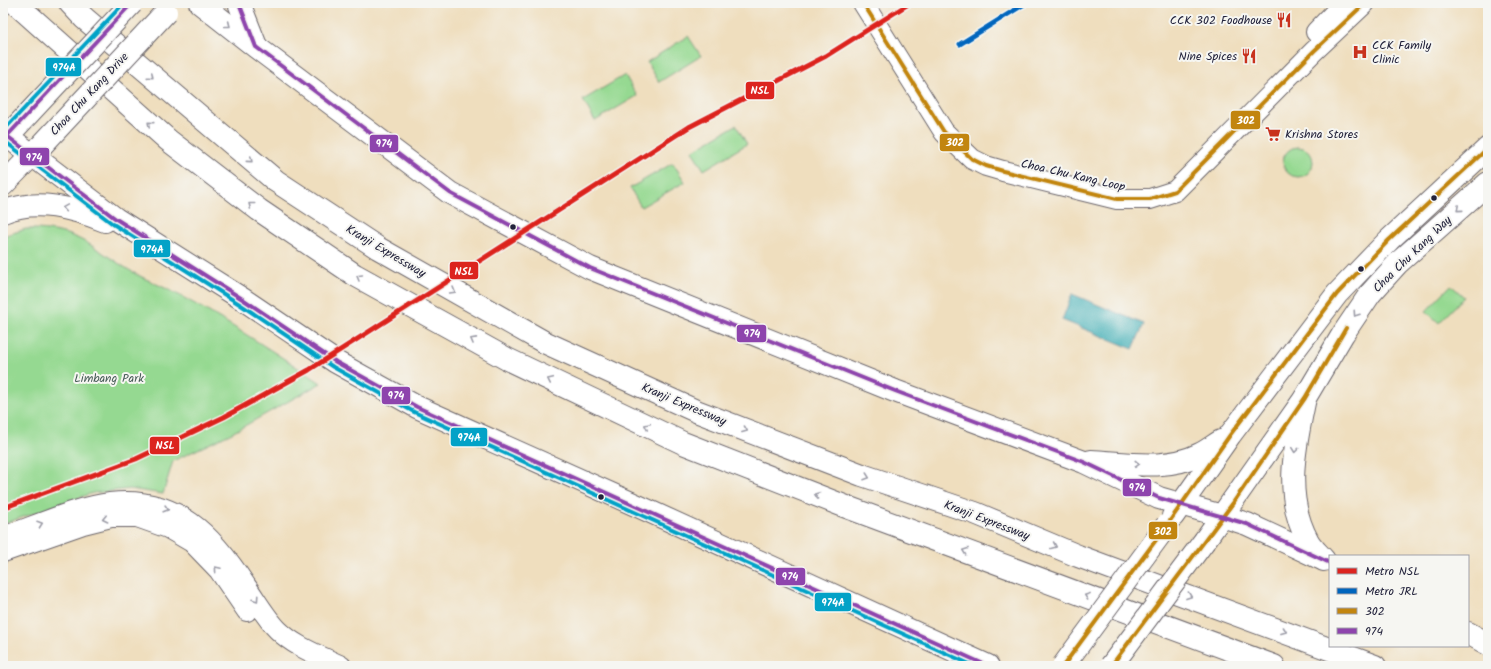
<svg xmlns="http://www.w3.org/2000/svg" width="1491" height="669" viewBox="0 0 1491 669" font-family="Kalam,sans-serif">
<rect width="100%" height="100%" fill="#f6f6f2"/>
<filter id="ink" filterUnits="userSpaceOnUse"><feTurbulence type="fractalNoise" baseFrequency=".025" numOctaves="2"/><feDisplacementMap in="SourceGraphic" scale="8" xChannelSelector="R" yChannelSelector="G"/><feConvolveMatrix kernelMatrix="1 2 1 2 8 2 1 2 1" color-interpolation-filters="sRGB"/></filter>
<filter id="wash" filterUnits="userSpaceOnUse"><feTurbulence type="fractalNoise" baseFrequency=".012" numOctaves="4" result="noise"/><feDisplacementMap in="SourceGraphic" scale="16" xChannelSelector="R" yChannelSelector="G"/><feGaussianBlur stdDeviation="0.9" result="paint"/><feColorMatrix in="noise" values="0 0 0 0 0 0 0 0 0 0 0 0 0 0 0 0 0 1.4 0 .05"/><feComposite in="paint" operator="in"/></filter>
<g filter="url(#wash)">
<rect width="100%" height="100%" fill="#efdebe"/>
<!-- green -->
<g fill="#95d991" stroke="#5c7e66">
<path d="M 688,36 L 701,56 L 659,82 L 647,62 Z"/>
<path d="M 625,75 L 637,96 L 595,121 L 583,100 Z"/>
<path d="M 736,125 L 747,144 L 704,170 L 692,151 Z"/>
<circle cx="1298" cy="162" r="15"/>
<path d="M 673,163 L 685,182 L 641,207 L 630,188 Z"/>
<path d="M 26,229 C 80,228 94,250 136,274 C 149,281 164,287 177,294 C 227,321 274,352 321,383 L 232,433 L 173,461 L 163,494 L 130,489 L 93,493 L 3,524 L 3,236 Z"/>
<path d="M 1451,285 L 1464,297 L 1439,323 L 1426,311 Z"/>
</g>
<!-- water -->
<path fill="#3cadb5" stroke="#2f6878" d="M 1072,294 L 1144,324 L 1133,349 L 1062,320 Z"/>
</g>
<g filter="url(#ink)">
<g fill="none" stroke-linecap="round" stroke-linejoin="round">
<defs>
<g id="minor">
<path d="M 863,3 L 944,132 L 972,159 L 986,166 L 1003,171 L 1117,199 L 1150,199 L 1175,191 L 1314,51 L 1365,3"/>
<path d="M 1316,32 L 1344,3"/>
<path d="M 3,537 C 35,526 77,507 110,503 C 176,495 213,535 246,586 C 256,600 266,618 278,630 C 295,647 321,656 341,666"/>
<path d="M 3,552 L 83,524 L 111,517 L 137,517 L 168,528 L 192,542 L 219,570 L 247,611"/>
</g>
<g id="major">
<path d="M 200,3 L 256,47 L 450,193 L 590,268 L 895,391 L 1084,462 L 1159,498 L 1222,516"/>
<path d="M 239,3 L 256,46"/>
<path d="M 7,136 L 116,219 L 244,300 L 336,362 L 417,407 L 640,507 L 988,666"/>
<path d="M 3,185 L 41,146"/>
<path d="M 3,212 C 36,198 73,208 105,221"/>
<path d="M 1091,461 C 1127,463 1167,471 1200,454 C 1208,450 1214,445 1221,441"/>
<path d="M 1173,516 L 1230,435 L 1337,294 L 1389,240 L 1488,148"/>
<path d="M 1205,540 L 1305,398 L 1343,334 L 1370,294 L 1398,263 L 1488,183"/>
</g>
<g id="highway">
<path d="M 15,3 L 168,140 L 259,210 L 355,275 L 507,359 L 683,443 L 844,506 L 1274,666"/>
<path d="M 70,3 L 84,18 L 276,181 L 378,248 L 544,342 L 696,411 L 862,475 L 975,513 L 1078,556 L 1375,666"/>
<path d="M 3,132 L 7,136"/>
<path d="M 1305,398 C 1295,446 1283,496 1308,541 C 1312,548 1319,554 1324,560"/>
<path d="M 1222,516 L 1247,524 L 1320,558"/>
<path d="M 1468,633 L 1488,644"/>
</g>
</defs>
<!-- minor casing -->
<use href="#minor" stroke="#6a6469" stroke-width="22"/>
<!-- major casing -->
<use href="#major" stroke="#6a6469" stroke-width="24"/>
<!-- highway casing -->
<use href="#highway" stroke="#6a6469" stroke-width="24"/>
<!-- minor -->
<use href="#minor" stroke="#fff" stroke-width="20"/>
<!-- major -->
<use href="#major" stroke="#fff" stroke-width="22"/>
<!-- highway -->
<use href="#highway" stroke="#fff" stroke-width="22"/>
<defs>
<g id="major-bridge">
<path d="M 16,127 L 132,3"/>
<path d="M 41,146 L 166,12"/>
<path d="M 1063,666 L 1167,525"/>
<path d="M 1111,666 L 1205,540"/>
</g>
</defs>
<!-- major-bridge casing -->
<use href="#major-bridge" stroke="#6a6469" stroke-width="24" stroke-linecap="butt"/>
<!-- major-bridge -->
<use href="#major-bridge" stroke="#fff" stroke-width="22"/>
<defs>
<g id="bus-1">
<path d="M 863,3 L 944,132 L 972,159 L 986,166 L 1003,171 L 1117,199 L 1150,199 L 1175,191 L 1314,51 L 1365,3"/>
<path d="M 1063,666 L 1167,525 L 1230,435 L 1337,294 L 1389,240 L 1488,148"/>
<path d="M 1111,666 L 1233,503 L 1305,398 L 1346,328"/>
</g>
<g id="bus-2">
<path d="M 132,3 L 7,136 L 116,219 L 244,300 L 336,362 L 417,407 L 988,666"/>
<path d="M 239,3 L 256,47 L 450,193 L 590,268 L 895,391 L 1084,462 L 1159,498 L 1247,524 L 1330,563"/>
</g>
<g id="bus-3">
<path d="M 3,131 L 124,3"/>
<path d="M 3,140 L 113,224 L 241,305 L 333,367 L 414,412 L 974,666"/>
</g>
</defs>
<!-- bus-1 casing -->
<use href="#bus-1" stroke="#f6f6f2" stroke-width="7"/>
<!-- bus-2 casing -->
<use href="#bus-2" stroke="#f6f6f2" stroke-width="7"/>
<!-- bus-3 casing -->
<use href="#bus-3" stroke="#f6f6f2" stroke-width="7"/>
<!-- bus-1 -->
<use href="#bus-1" stroke="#c2850f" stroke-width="4"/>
<!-- bus-2 -->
<use href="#bus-2" stroke="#8e44ad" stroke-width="4"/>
<!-- bus-3 -->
<use href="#bus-3" stroke="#02a2c7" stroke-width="4"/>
<defs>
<path id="metro-1" d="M 3,508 L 136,459 L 224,417 L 309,370 L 689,127 L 826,56 L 910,3"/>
<path id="metro-2" d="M 960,44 L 1026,3"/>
</defs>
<!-- metro-1 casing -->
<use href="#metro-1" stroke="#f6f6f2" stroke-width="8"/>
<!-- metro-2 casing -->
<use href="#metro-2" stroke="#f6f6f2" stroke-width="8"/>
<!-- metro-1 -->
<use href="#metro-1" stroke="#dc241f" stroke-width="5"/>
<!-- metro-2 -->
<use href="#metro-2" stroke="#0065bd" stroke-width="5"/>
</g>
<!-- one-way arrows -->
<defs><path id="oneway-chevron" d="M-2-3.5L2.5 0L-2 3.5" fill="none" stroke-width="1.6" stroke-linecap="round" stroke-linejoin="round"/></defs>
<g stroke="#9c9ca7">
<use href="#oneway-chevron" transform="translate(228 25) rotate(38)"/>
<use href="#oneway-chevron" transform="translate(151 76) rotate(41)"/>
<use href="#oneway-chevron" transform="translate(150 124) rotate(-139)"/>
<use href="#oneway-chevron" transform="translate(250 160) rotate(40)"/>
<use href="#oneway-chevron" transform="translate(251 205) rotate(-142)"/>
<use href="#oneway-chevron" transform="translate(65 208) rotate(-171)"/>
<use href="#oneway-chevron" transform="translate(1459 209) rotate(139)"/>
<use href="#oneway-chevron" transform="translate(359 277) rotate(-150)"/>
<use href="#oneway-chevron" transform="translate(453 291) rotate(30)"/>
<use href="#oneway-chevron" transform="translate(1356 314) rotate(124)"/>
<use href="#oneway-chevron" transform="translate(473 340) rotate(-151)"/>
<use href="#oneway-chevron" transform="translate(550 380) rotate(-155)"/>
<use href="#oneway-chevron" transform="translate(647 426) rotate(-155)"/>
<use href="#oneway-chevron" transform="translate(745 430) rotate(21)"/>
<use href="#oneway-chevron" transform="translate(1295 450) rotate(96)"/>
<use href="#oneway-chevron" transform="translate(1137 464) rotate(3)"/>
<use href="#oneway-chevron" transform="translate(867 477) rotate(19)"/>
<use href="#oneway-chevron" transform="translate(817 495) rotate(-159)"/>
<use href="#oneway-chevron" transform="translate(166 509) rotate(16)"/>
<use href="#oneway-chevron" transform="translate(105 519) rotate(167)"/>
<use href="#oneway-chevron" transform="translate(40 524) rotate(-19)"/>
<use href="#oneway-chevron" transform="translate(1054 546) rotate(23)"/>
<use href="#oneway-chevron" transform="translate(965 551) rotate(-160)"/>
<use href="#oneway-chevron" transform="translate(217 569) rotate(-130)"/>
<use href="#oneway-chevron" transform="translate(1087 596) rotate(-160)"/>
<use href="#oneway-chevron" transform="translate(1189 596) rotate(20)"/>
<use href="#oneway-chevron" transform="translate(256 599) rotate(56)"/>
<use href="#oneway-chevron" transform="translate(1284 631) rotate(21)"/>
</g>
</g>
<!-- icons -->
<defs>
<symbol id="restaurant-bare" viewBox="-9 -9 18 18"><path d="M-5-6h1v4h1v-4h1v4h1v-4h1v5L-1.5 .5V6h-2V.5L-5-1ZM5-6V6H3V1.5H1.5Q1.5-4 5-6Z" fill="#c8321e" stroke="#f6f6f2" stroke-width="2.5" paint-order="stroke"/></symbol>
<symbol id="hospital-bare" viewBox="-9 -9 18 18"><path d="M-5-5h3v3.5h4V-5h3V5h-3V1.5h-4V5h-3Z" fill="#c8321e" stroke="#f6f6f2" stroke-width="2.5" paint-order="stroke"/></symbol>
<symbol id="supermarket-bare" viewBox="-9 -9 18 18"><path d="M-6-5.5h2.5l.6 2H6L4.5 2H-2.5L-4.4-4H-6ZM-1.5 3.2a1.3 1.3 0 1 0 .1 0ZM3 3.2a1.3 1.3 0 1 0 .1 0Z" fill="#c8321e" stroke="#f6f6f2" stroke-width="2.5" paint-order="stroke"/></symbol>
</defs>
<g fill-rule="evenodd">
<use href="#restaurant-bare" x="1273" y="9" width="22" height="22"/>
<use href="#hospital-bare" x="1349" y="41" width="22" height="22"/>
<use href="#restaurant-bare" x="1238" y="45" width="22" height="22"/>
<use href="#supermarket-bare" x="1262" y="123" width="22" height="22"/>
</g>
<!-- markers -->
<g fill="#22223b" stroke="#f6f6f2" stroke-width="1.5">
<circle cx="1434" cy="198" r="3.5"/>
<circle cx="513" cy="227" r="3.5"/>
<circle cx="1361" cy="269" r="3.5"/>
<circle cx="601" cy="497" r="3.5"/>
</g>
<g text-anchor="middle" stroke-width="4" stroke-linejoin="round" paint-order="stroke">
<!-- poi labels -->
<g font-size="12" fill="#22223b" stroke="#f6f6f2" text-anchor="end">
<text x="1272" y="24">CCK 302 Foodhouse</text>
<text x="1372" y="49" text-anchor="start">CCK Family<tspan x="1372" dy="14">Clinic</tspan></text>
<text x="1237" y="60">Nine Spices</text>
<text x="1285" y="138" text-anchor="start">Krishna Stores</text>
</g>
<!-- street labels -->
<g font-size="12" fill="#22223b" stroke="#f6f6f2">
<text transform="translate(89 94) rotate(-47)" y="4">Choa Chu Kang Drive</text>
<text transform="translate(1073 175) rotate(13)" y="4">Choa Chu Kang Loop</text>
<text transform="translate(386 251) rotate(31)" y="4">Kranji Expressway</text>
<text transform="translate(1412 254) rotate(-44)" y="4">Choa Chu Kang Way</text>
<text transform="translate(684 404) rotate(23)" y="4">Kranji Expressway</text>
<text transform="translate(987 520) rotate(21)" y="4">Kranji Expressway</text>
</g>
<!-- park labels -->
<g font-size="12" fill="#445955" stroke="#f6f6f2">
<text x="109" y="382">Limbang Park</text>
</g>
</g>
<g stroke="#f6f6f2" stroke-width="1.5">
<rect x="45" y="57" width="37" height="20" rx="4" fill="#02a2c7"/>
<rect x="745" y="81" width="30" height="19" rx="4" fill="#dc241f"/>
<rect x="1230" y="110" width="31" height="20" rx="4" fill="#c2850f"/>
<rect x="939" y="133" width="31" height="19" rx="4" fill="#c2850f"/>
<rect x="369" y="134" width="30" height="19" rx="4" fill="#8e44ad"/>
<rect x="19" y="147" width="31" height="19" rx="4" fill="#8e44ad"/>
<rect x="133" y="239" width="38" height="19" rx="4" fill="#02a2c7"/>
<rect x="449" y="261" width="30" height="19" rx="4" fill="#dc241f"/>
<rect x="736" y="324" width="31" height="19" rx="4" fill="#8e44ad"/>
<rect x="381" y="386" width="30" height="19" rx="4" fill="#8e44ad"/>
<rect x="450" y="427" width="38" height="20" rx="4" fill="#02a2c7"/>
<rect x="149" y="436" width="31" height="19" rx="4" fill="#dc241f"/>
<rect x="1122" y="478" width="30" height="19" rx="4" fill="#8e44ad"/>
<rect x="1148" y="521" width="30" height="19" rx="4" fill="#c2850f"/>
<rect x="775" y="567" width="31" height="19" rx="4" fill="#8e44ad"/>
<rect x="814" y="592" width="38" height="20" rx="4" fill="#02a2c7"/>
</g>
<g font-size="11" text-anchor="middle" font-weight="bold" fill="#fff">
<text x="64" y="71">974A</text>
<text x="760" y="94">NSL</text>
<text x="1246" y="124">302</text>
<text x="955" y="146">302</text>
<text x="384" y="147">974</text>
<text x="34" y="161">974</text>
<text x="152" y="253">974A</text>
<text x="464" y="275">NSL</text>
<text x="752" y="337">974</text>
<text x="396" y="399">974</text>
<text x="469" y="441">974A</text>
<text x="165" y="449">NSL</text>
<text x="1137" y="491">974</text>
<text x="1163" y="535">302</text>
<text x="790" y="580">974</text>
<text x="833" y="606">974A</text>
</g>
<!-- margin -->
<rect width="1491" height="669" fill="none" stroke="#f6f6f2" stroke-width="16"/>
<!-- legend -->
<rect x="1329" y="555" width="140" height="92" fill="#f6f6f2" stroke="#a1a1a9"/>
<rect x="1337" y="568" width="20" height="6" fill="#dc241f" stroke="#a1a1a9"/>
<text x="1365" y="575" font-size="12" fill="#22223b">Metro NSL</text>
<rect x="1337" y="588" width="20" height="6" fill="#0065bd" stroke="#a1a1a9"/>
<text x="1365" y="595" font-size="12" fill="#22223b">Metro JRL</text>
<rect x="1337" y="608" width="20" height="6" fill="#c2850f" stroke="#a1a1a9"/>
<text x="1365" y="615" font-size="12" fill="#22223b">302</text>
<rect x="1337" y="628" width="20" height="6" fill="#8e44ad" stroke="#a1a1a9"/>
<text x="1365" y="635" font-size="12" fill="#22223b">974</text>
</svg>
